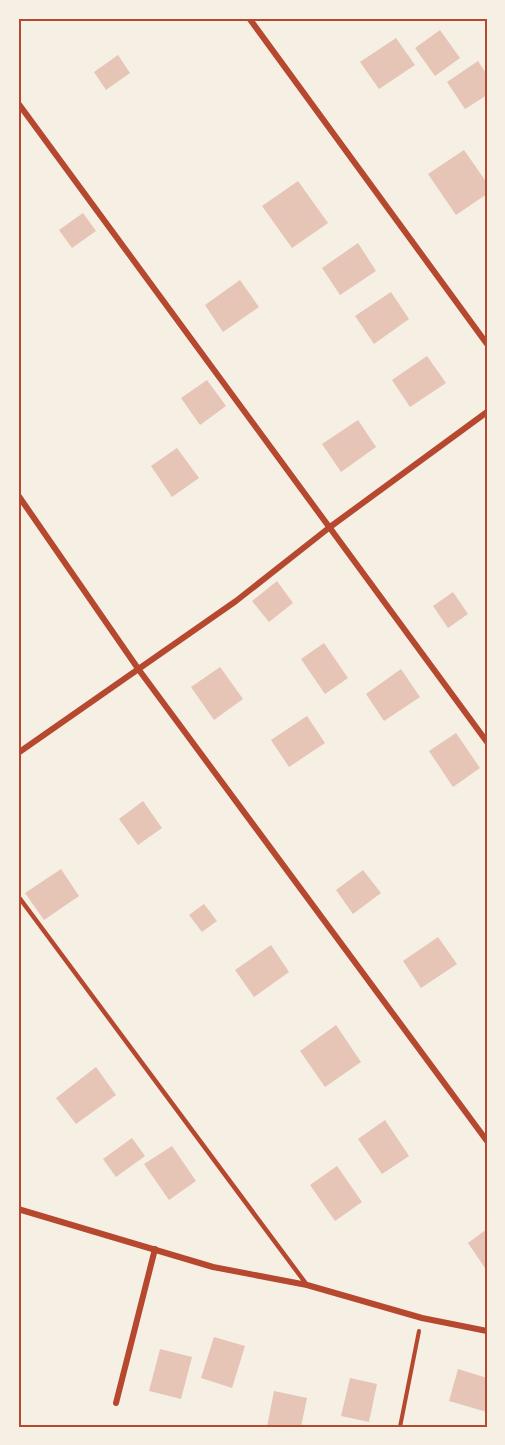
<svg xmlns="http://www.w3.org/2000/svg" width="505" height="1445" viewBox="0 0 505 1445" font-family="'Source Sans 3',sans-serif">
<rect width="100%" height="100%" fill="#f6efe4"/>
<!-- building -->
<g fill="#e6c5b7">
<path d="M 440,30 L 460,58 L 435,76 L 415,48 Z"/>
<path d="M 396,38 L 415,65 L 379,89 L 360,62 Z"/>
<path d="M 118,55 L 130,73 L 106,90 L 94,72 Z"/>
<path d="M 478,61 L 487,75 L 487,95 L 465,109 L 447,82 Z"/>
<path d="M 464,150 L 487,183 L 487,194 L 456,215 L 428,174 Z"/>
<path d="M 298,181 L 328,223 L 292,248 L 262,206 Z"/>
<path d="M 83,213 L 96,231 L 72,248 L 59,230 Z"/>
<path d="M 358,243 L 376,271 L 340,295 L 322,268 Z"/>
<path d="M 240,280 L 259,307 L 223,332 L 205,305 Z"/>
<path d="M 391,292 L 409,319 L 374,344 L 355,316 Z"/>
<path d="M 427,356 L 446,383 L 410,407 L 392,380 Z"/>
<path d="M 207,380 L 226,406 L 200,425 L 181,398 Z"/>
<path d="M 358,420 L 376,447 L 341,472 L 322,444 Z"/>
<path d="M 177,448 L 199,478 L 172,497 L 151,466 Z"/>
<path d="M 277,581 L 293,603 L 269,622 L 252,601 Z"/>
<path d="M 453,592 L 468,614 L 448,628 L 433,606 Z"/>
<path d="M 324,643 L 348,678 L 325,694 L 301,659 Z"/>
<path d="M 220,667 L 243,699 L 214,720 L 191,687 Z"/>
<path d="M 401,669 L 420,697 L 384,721 L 366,694 Z"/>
<path d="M 307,716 L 325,743 L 289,767 L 271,740 Z"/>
<path d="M 456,733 L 480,768 L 453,787 L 429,751 Z"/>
<path d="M 143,801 L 162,828 L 138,845 L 119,819 Z"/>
<path d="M 61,869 L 79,896 L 44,920 L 25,893 Z"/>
<path d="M 363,870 L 381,893 L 353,914 L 336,890 Z"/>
<path d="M 204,904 L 217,921 L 202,932 L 189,915 Z"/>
<path d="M 438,937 L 457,964 L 421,988 L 403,961 Z"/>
<path d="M 271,945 L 289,972 L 254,997 L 235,970 Z"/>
<path d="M 336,1025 L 361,1062 L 325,1087 L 300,1051 Z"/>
<path d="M 96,1067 L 116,1095 L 76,1124 L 56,1098 Z"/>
<path d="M 385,1120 L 409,1156 L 382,1174 L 358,1139 Z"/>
<path d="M 132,1138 L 145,1156 L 116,1177 L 103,1159 Z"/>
<path d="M 172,1146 L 196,1181 L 169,1200 L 144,1164 Z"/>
<path d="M 337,1166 L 362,1202 L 335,1221 L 310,1185 Z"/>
<path d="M 487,1229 L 487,1271 L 468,1243 Z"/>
<path d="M 214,1337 L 245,1346 L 232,1388 L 201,1378 Z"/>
<path d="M 160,1349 L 192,1357 L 181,1399 L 149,1391 Z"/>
<path d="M 458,1369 L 487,1378 L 487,1412 L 449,1401 Z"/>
<path d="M 350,1378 L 377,1384 L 369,1422 L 341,1416 Z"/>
<path d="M 274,1391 L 307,1398 L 301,1427 L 267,1427 Z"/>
</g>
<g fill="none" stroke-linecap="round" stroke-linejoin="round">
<!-- path -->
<path stroke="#b5482f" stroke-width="4" d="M 400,1427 L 419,1331"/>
<!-- service -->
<path stroke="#b5482f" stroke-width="4.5" d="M 18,896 L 307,1285"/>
<!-- minor -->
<g stroke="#b5482f" stroke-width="6">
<path d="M 249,18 L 487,344"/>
<path d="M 18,103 L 487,742"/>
<path d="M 18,495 L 139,670 L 487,1141"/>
<path d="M 18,753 L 236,601 L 330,527 L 487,412"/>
<path d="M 18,1209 L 213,1267 L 307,1285 L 422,1318 L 487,1331"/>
<path d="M 116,1403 L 155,1249"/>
</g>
</g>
<!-- border -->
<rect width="505" height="1445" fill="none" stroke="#f6efe4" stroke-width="39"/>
<rect x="20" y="20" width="466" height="1406" fill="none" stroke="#b5482f" stroke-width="2"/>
</svg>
